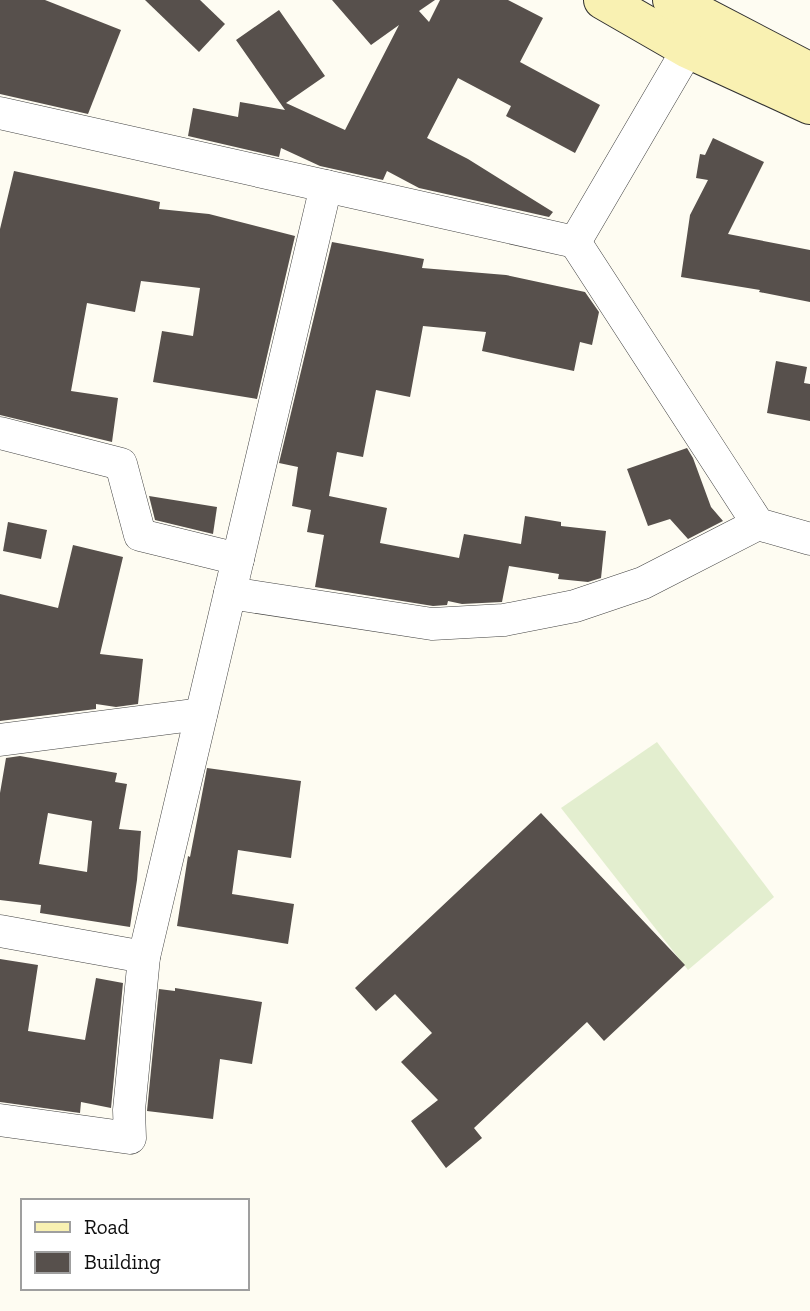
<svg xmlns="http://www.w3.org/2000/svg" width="810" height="1311" viewBox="0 0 810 1311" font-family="'Zilla Slab',serif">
<rect width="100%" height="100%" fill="#fefcf2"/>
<!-- pitch -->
<path fill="#e3eecf" d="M 657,742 L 774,897 L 688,970 L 561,808 Z"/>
<!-- building -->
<g fill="#57504c" fill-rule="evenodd">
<path d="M 0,0 L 45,0 L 121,30 L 88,114 L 0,94 Z"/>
<path d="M 145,0 L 200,0 L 225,24 L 199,52 Z"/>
<path d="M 332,0 L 435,0 L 419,11 L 429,22 L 440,0 L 508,0 L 543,18 L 520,62 L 600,105 L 575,153 L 506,116 L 511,106 L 458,78 L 427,138 L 468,159 L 553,212 L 549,217 L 419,188 L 387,171 L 383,180 L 320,166 L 281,148 L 279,157 L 188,136 L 193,108 L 238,117 L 240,102 L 285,110 L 236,40 L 279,10 L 325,76 L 286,103 L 345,130 L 399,25 L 371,45 Z"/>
<path d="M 713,138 L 764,162 L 728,234 L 810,250 L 810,302 L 759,292 L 760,290 L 681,277 L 690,215 L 708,180 L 696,178 L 700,154 L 705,155 Z"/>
<path d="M 14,171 L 160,202 L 159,209 L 209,214 L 295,236 L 257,399 L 153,382 L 162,331 L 193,336 L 200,288 L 141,281 L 135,312 L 87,303 L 71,391 L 118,398 L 112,442 L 0,415 L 0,229 Z"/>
<path d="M 332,242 L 424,259 L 422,268 L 506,275 L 585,292 L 599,312 L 592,345 L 580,342 L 574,371 L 482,351 L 486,332 L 423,326 L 410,397 L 376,390 L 363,457 L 337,452 L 329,496 L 387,508 L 380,543 L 459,558 L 464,534 L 521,544 L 525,516 L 561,522 L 561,526 L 606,531 L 601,578 L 588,582 L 558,579 L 559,574 L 509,566 L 502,602 L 462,604 L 448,601 L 447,605 L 433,606 L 315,587 L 324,535 L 307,532 L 311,510 L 292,506 L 298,467 L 279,463 Z"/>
<path d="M 776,361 L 807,367 L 804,383 L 810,384 L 810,421 L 767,413 Z"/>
<path d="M 687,448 L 693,458 L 711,507 L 723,521 L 688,539 L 670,519 L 648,526 L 627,469 Z"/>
<path d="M 149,496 L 217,507 L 213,534 L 155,520 Z"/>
<path d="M 8,522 L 47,530 L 41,559 L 3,551 Z"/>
<path d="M 73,545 L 123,557 L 100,654 L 143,659 L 138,704 L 116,707 L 96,704 L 96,709 L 0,721 L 0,594 L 58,608 Z"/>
<path d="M 20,756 L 117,773 L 115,782 L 127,784 L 119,829 L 141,831 L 137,880 L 130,927 L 40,913 L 41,905 L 0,900 L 0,793 L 6,758 ZM 48,813 L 92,821 L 87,872 L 39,864 Z"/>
<path d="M 207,768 L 301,781 L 291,858 L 238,850 L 232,894 L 294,904 L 288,944 L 177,926 L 188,856 L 190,857 Z"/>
<path d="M 541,813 L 685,965 L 604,1041 L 587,1022 L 474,1128 L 482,1138 L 446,1168 L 411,1121 L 438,1100 L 401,1062 L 432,1033 L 395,994 L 376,1011 L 355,988 Z"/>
<path d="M 0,959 L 38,965 L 28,1031 L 85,1040 L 96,978 L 123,983 L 111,1108 L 81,1102 L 80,1113 L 0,1102 Z"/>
<path d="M 175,988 L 262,1002 L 252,1064 L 220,1059 L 213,1119 L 147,1111 L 159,989 L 175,991 Z"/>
</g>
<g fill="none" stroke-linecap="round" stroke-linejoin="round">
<defs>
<g id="minor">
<path d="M 0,113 L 575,242 L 688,49"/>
<path d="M 575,242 L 758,524 L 810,539"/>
<path d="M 0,433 L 121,464 L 140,535 L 238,559"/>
<path d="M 230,593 L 432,624 L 504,620 L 575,606 L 643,583 L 758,524"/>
<path d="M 0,740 L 201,714"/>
<path d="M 0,931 L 144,957"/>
<path d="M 0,1120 L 130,1138 L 129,1110 L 144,957 L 326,186"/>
</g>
<g id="secondary">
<path d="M 603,0 L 688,49 L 810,105"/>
<path d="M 672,0 L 810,72"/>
</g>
</defs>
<!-- minor casing -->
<use href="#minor" stroke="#424242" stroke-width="33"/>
<!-- secondary casing -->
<use href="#secondary" stroke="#313131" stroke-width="40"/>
<!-- minor -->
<use href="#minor" stroke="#fff" stroke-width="32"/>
<!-- secondary -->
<use href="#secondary" stroke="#f9f1b2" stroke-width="38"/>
</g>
<!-- legend -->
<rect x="21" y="1199" width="228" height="91" fill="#ffffff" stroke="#9f9f9f" stroke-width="2"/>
<rect x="35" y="1222" width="35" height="10" fill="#f9f1b2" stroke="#9f9f9f" stroke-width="2"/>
<text x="84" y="1234" font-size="21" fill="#0f0f0f">Road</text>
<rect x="35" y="1252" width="35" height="21" fill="#57504c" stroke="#9f9f9f" stroke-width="2"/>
<text x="84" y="1269" font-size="21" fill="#0f0f0f">Building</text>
</svg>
